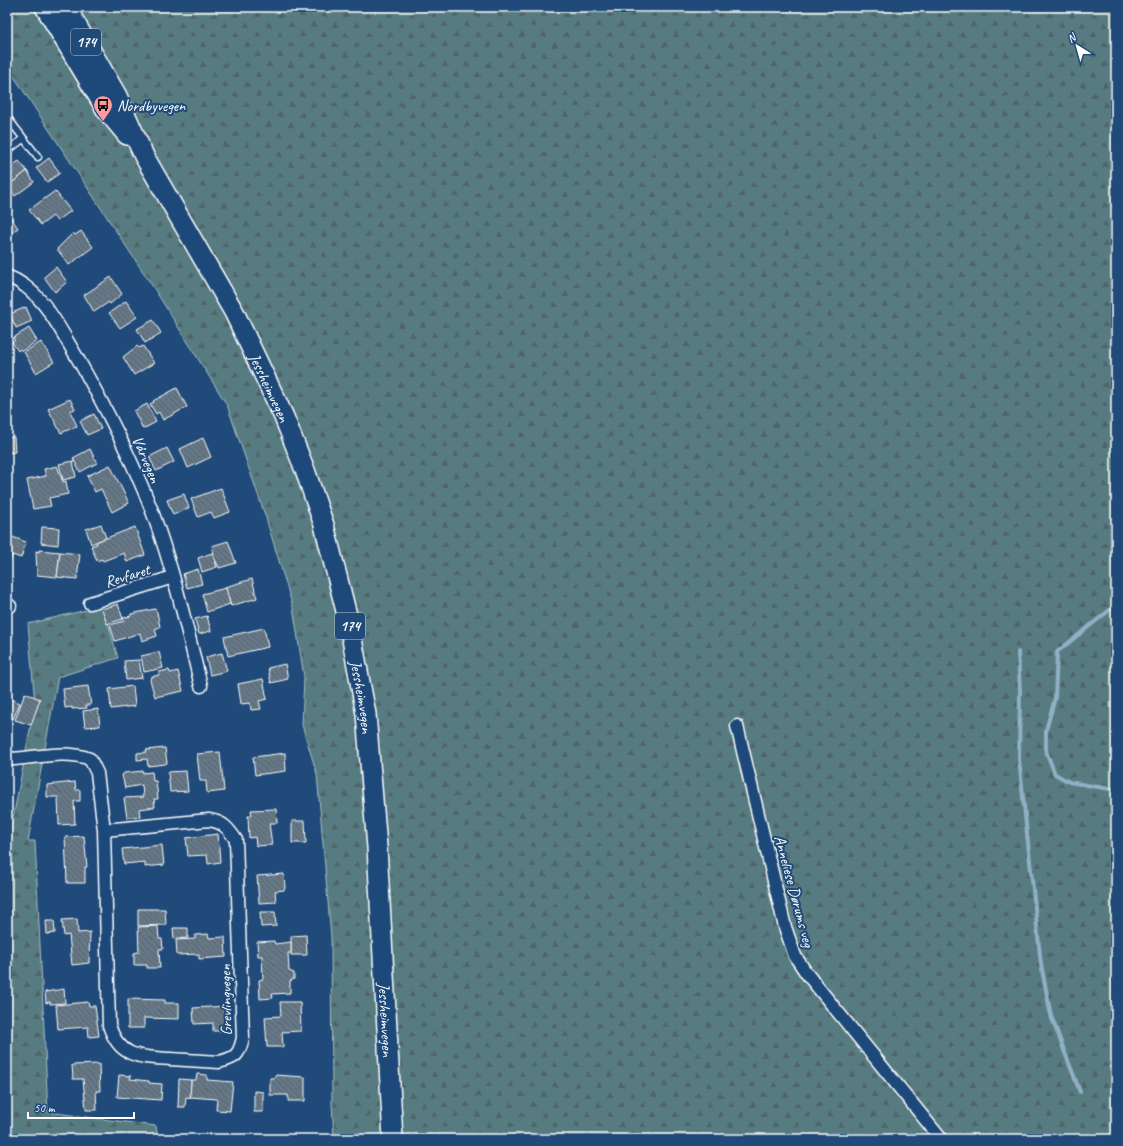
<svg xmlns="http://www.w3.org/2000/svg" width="1123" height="1146" viewBox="0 0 1123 1146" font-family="Caveat,sans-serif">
<defs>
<pattern id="forest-firs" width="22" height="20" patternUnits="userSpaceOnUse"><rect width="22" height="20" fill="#567c82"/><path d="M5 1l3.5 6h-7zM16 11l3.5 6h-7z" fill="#516467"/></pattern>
<pattern id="building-back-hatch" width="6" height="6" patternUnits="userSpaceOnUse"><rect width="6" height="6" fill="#667887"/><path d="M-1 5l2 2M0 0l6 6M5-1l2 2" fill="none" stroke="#59626a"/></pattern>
</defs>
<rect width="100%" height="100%" fill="#1f4a7a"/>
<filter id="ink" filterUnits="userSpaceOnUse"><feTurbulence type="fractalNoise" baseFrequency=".025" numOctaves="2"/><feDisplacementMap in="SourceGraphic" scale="8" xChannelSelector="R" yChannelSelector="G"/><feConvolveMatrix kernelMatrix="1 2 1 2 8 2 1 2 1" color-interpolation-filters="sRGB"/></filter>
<g filter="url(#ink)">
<!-- forest -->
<g fill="url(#forest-firs)" stroke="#aabec0">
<path d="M 7,7 L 1116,7 L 1116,1139 L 334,1139 L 332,1103 L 331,937 L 317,774 L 302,725 L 304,677 L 293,607 L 265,515 L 227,405 L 155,290 L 7,66 Z"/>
<path d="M 103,606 L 118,658 L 58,677 L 28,841 L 35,841 L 48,1112 L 156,1126 L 158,1139 L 7,1139 L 7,849 L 35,704 L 28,624 Z"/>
</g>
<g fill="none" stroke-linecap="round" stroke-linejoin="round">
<!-- stream -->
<g stroke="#8fb0c6" stroke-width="4">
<path d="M 1116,605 L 1057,652 L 1055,698 L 1046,730 L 1046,751 L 1055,774 L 1069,782 L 1116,790"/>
<path d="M 1018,652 L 1020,691 L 1019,759 L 1041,964 L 1051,1016 L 1080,1092"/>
</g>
</g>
<!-- building -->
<g fill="url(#building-back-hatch)" stroke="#fff">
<path d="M 49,158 L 60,173 L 47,182 L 36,168 Z"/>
<path d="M 10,161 L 13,165 L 19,161 L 27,171 L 8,186 L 7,164 Z"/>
<path d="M 27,171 L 34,182 L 15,196 L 8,186 Z"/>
<path d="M 55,191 L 71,211 L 57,221 L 53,216 L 41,225 L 29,210 Z"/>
<path d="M 9,215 L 18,228 L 7,236 L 7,216 Z"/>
<path d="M 81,231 L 93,247 L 69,265 L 57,249 L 73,233 L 75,235 Z"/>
<path d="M 56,267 L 67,282 L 55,292 L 44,277 Z"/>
<path d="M 111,277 L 122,294 L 110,304 L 109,302 L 94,312 L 84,295 Z"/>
<path d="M 126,301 L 137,317 L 120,328 L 109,313 Z"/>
<path d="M 26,307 L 32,321 L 16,328 L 10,314 Z"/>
<path d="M 153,320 L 161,333 L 145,343 L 137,329 Z"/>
<path d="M 29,328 L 37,341 L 22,351 L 20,349 L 18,351 L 12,342 L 15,340 L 13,338 Z"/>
<path d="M 41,342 L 54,362 L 36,373 L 24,352 Z"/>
<path d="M 137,346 L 139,348 L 143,346 L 154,363 L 134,375 L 123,357 Z"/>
<path d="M 177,388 L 187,407 L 163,420 L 159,412 L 156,414 L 150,404 L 154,402 L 153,401 Z"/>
<path d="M 70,399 L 75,409 L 70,411 L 77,426 L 61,433 L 48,409 Z"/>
<path d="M 147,404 L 156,422 L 143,429 L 134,411 Z"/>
<path d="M 94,414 L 101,429 L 87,435 L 80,421 Z"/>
<path d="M 7,437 L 14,437 L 15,452 L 7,453 Z"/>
<path d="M 203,438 L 211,457 L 188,468 L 180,449 Z"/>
<path d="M 167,448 L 174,462 L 156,471 L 149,457 Z"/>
<path d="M 90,449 L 97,463 L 80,472 L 73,458 Z"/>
<path d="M 73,461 L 76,477 L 63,480 L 59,464 Z"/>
<path d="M 110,465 L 129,503 L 112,512 L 101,489 L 95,492 L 87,476 Z"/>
<path d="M 57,466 L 63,482 L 66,481 L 68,494 L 49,498 L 51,506 L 33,509 L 27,480 L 46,476 L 44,469 Z"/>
<path d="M 221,488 L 230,512 L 214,518 L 211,512 L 198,517 L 191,499 Z"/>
<path d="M 184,494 L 189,508 L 173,515 L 167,500 Z"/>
<path d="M 7,519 L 11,521 L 7,531 Z"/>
<path d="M 101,524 L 106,538 L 91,544 L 86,529 Z"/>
<path d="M 42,527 L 59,528 L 58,545 L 41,543 Z"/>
<path d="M 135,527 L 145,555 L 127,562 L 124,553 L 103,561 L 102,559 L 97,561 L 91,546 L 97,544 L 96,542 Z"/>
<path d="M 7,535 L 26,542 L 21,558 L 12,555 L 8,568 Z"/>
<path d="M 228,541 L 236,563 L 219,568 L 213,555 L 214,554 L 212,546 Z"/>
<path d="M 39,550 L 60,552 L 57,577 L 37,575 L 36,551 L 39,552 Z"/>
<path d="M 60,552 L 80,554 L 77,579 L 57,577 Z"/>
<path d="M 212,553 L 217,567 L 202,572 L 198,558 Z"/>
<path d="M 198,569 L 202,584 L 187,588 L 183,574 Z"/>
<path d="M 252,579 L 257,598 L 231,606 L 225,587 Z"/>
<path d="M 226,588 L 230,604 L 207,612 L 202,594 Z"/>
<path d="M 118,604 L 123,619 L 107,624 L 102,609 Z"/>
<path d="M 155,609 L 157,612 L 160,627 L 155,629 L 157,636 L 142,641 L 140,633 L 115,641 L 110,625 L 124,621 L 123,618 L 131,616 L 131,614 Z"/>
<path d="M 207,616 L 211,631 L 199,634 L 195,619 Z"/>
<path d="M 264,628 L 268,647 L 228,656 L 224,637 Z"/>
<path d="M 7,632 L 13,635 L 8,647 L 12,649 L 7,660 Z"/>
<path d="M 159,652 L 163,668 L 144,672 L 141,656 Z"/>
<path d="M 222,653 L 227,671 L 210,675 L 206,657 Z"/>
<path d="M 139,660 L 142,678 L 126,680 L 124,661 Z"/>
<path d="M 285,664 L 288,679 L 271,683 L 268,668 Z"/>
<path d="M 169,670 L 170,673 L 178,671 L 183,691 L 155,697 L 150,680 L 151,677 L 159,675 L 159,672 Z"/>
<path d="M 263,679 L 267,699 L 259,701 L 261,709 L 251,710 L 250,703 L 241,704 L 238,684 Z"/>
<path d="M 88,686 L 91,705 L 86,705 L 87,708 L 72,709 L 72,707 L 65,708 L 63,689 Z"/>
<path d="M 133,686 L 135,706 L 111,709 L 109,689 Z"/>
<path d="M 25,693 L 40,699 L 31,725 L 15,720 Z"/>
<path d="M 7,697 L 20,703 L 13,719 L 7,717 Z"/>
<path d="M 98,709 L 100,726 L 85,727 L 83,711 Z"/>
<path d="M 165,748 L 167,763 L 165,764 L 148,766 L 147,759 L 137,760 L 137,753 L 147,752 L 146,750 Z"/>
<path d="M 220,752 L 224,791 L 207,793 L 206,781 L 200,781 L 197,754 Z"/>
<path d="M 285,753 L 286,771 L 255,775 L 253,757 Z"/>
<path d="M 143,771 L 143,773 L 152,772 L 153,781 L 156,781 L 158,799 L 154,799 L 155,807 L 139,809 L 140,816 L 127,818 L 124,798 L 143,797 L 142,785 L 125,788 L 122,775 L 124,773 Z"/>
<path d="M 186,771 L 188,791 L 170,792 L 168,772 Z"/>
<path d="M 75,782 L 76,790 L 80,790 L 80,801 L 74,801 L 75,824 L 59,825 L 58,797 L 47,797 L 47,785 Z"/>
<path d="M 276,809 L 277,823 L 269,823 L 272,845 L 256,846 L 255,837 L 249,838 L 248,816 L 252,816 L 251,810 Z"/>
<path d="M 292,821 L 305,821 L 306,843 L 292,843 Z"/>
<path d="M 218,834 L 220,862 L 208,864 L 207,855 L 188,856 L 186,838 Z"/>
<path d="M 84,836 L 87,867 L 85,867 L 85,883 L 67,883 L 65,837 Z"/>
<path d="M 162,845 L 164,865 L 145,867 L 145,862 L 124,864 L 122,849 Z"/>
<path d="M 284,874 L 285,888 L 284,890 L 275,891 L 276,902 L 259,903 L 257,876 Z"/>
<path d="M 138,909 L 165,909 L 166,925 L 138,926 Z"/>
<path d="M 260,912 L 275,912 L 276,926 L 261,927 Z"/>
<path d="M 77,919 L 78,933 L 90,932 L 89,963 L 72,965 L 69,935 L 64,936 L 62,920 Z"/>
<path d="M 46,921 L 54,921 L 55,933 L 47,934 Z"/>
<path d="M 158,926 L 159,939 L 162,939 L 163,949 L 159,949 L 160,968 L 147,968 L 147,965 L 134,965 L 134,953 L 139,952 L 138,927 Z"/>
<path d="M 173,928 L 188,928 L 188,938 L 174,939 Z"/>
<path d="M 208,934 L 209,938 L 225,937 L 226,957 L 199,959 L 199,954 L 177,955 L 176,940 L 195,939 L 195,935 Z"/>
<path d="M 306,935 L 307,955 L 291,955 L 291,936 Z"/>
<path d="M 274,941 L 275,944 L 291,942 L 291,953 L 288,953 L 289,971 L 294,973 L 294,979 L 290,981 L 290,993 L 272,994 L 273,998 L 260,999 L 259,980 L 263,979 L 262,956 L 258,956 L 257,942 Z"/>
<path d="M 64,989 L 65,1003 L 50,1004 L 50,1002 L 46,1003 L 45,992 Z"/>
<path d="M 128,999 L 165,1000 L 165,1003 L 179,1003 L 179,1019 L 144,1018 L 144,1028 L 128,1028 Z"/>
<path d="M 88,1002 L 89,1006 L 95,1006 L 99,1036 L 89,1037 L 88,1027 L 58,1029 L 56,1005 Z"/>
<path d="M 280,1002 L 300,1002 L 301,1031 L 282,1032 L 283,1047 L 267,1047 L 265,1017 L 281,1016 Z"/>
<path d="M 227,1006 L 228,1031 L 213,1031 L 213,1023 L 194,1024 L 193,1008 Z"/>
<path d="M 99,1064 L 100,1091 L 96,1091 L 97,1110 L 86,1110 L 83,1079 L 73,1079 L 72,1065 Z"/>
<path d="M 197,1074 L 207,1075 L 207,1080 L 233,1082 L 230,1111 L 216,1110 L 217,1099 L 190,1097 L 191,1080 L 196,1080 Z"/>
<path d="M 119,1075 L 131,1076 L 130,1079 L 149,1081 L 149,1083 L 162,1084 L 161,1100 L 117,1097 Z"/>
<path d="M 275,1075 L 305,1077 L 305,1101 L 288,1101 L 288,1095 L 270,1095 L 270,1078 L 275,1078 Z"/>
<path d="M 179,1079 L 191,1080 L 190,1098 L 186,1097 L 185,1107 L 178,1107 Z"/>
<path d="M 254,1091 L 263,1092 L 263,1112 L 254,1112 Z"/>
</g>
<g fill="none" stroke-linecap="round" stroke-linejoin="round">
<defs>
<g id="lane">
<path d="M 7,117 L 38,157"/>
<path d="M 7,151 L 23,139"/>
</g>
<g id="street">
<path d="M 7,276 C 41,289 57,324 75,354 C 104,404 131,457 152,511 C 173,568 187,628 201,686"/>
<path d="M 90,603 L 173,577"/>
<path d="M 7,604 L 10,606"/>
<path d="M 737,726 L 785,927 L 795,956 L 807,974 L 941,1139"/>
<path d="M 7,757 L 14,759 C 39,757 67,750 90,759 L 97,773 L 104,830 L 109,1025 C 119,1058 140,1057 170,1059 C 186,1060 203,1061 219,1062 C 236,1058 239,1055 243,1038 L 236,840 C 228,828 223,822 209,820 L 104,830"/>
</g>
<g id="primary">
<path d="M 45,7 L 107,111 L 127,135"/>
<path id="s1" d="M 66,7 L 117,96 L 144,156 L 234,312 L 284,417 L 305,470 L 324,525 L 349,623 L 366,714 L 377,847 L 393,1139"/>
</g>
</defs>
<!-- lane casing -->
<use href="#lane" stroke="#fff" stroke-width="9"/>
<!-- street casing -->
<use href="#street" stroke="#fff" stroke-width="15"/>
<!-- primary casing -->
<use href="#primary" stroke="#fff" stroke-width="22"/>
<!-- lane -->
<use href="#lane" stroke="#1f4a7a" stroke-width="6"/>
<!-- street -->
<use href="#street" stroke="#1f4a7a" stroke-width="12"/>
<!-- primary -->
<use href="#primary" stroke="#1f4a7a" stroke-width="19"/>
</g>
</g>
<!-- icons -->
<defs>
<symbol id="bus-pin" viewBox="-11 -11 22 30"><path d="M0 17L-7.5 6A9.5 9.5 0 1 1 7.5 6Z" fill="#ff9aa2" stroke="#1f4a7a"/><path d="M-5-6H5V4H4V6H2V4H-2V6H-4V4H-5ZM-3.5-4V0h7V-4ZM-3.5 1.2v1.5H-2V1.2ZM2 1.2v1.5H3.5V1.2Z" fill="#111"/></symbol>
</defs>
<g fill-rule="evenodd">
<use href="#bus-pin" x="92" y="94" width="22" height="30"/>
</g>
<g text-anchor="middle" stroke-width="4" stroke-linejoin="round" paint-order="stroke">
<!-- shield labels -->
<g fill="#1f4a7a" stroke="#bcc9d7" stroke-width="1">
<rect x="71" y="29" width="30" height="26" rx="3"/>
<rect x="335" y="613" width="30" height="26" rx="3"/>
</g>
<g font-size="15" font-weight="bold" fill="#fff">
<text x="86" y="47">174</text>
<text x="350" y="631">174</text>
</g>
<!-- poi labels -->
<g font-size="16" fill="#fff" stroke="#1f4a7a" text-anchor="start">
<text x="117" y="111">Nordbyvegen</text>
</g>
<!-- street labels -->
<g font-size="16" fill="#fff" stroke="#1f4a7a">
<text dy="6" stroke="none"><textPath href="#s1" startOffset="432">Jessheimvegen</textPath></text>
<text transform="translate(147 459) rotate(67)" y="6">Vårvegen</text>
<text transform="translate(127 575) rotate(-17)" y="6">Revfaret</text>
<text dy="6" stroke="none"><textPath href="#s1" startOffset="756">Jessheimvegen</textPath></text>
<text transform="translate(795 891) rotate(75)" y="6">Anneliese Dørums veg</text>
<text transform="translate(225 1000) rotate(-91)" y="6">Grevlingvegen</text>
<text dy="6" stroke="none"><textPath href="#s1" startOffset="1080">Jessheimvegen</textPath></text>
</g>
</g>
<!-- margin -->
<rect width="1123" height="1146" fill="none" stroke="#1f4a7a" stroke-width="24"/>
<rect x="12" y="12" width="1099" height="1122" fill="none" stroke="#fff" stroke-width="1.5" filter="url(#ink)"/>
<!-- north arrow -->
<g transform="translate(1077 46) rotate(323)" stroke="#1f4a7a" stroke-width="3" paint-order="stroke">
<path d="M0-3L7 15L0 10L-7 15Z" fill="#ffffff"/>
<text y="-6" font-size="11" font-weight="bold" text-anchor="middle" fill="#ffffff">N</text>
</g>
<!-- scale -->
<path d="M28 1112v6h106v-6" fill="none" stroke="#ffffff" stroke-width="2"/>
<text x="34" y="1112" font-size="12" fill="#ffffff" stroke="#1f4a7a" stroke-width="3" paint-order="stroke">50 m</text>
</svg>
